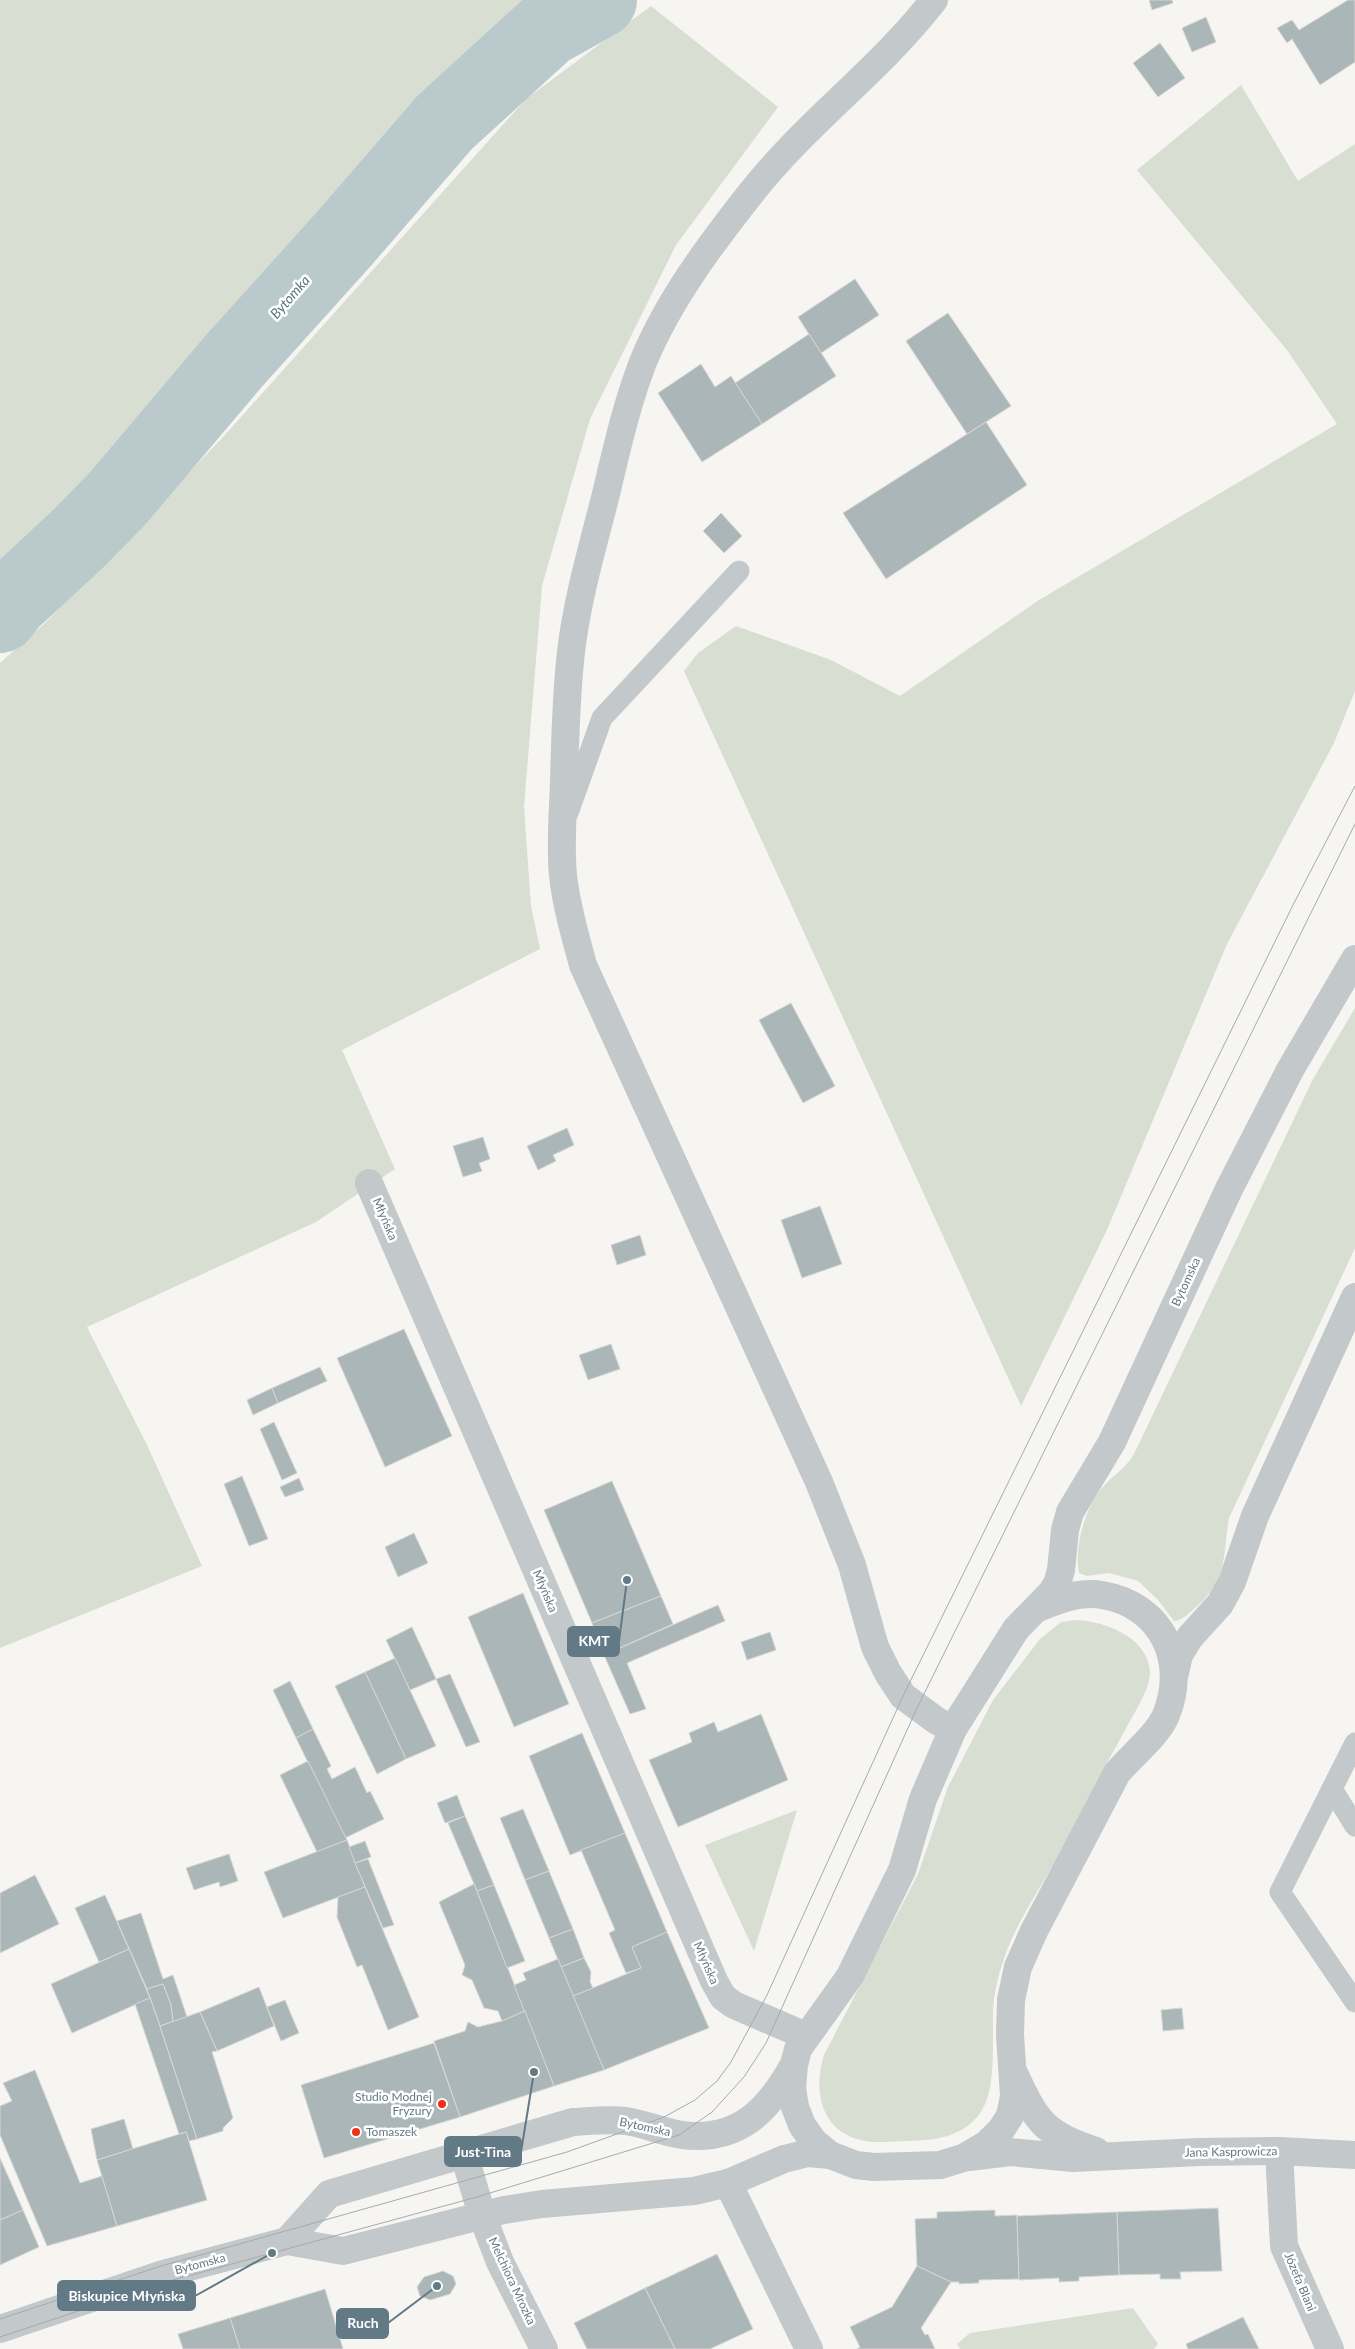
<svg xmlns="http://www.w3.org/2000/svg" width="1355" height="2349" viewBox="0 0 1355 2349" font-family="Lato,sans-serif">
<rect width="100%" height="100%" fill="#f6f5f2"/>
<!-- green -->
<g fill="#d8ded2">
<path d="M 0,0 L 555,0 L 494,47 L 424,117 L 339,206 L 0,582 Z"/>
<path d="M 651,6 L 778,107 L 676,245 L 590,419 L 542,586 L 524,807 L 531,906 L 540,949 L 342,1050 L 395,1169 L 316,1222 L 87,1327 L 147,1445 L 202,1566 L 0,1648 L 0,663 L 46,622 L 223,437 L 526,99 Z"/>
<path d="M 1241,85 L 1298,181 L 1355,144 L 1355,691 L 1334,743 L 1227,944 L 1106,1232 L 1021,1406 L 684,671 L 698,653 L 736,626 L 831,660 L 900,696 L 1039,600 L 1337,424 L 1287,350 L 1137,170 Z"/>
<path d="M 1355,1008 L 1355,1248 L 1229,1518 C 1222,1558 1229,1579 1194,1609 C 1188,1614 1183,1620 1174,1621 L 1158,1600 L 1138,1581 L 1109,1573 L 1087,1576 L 1079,1573 C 1074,1547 1085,1508 1102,1488 C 1112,1476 1126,1468 1134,1454 L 1313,1079 Z"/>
<path d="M 1077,1620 C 1106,1622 1148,1637 1150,1672 C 1150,1683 1144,1695 1139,1705 C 1110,1756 1083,1809 1055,1861 C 1038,1892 1013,1928 1003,1962 C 999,1973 996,1986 994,1998 C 990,2031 1000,2090 978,2116 C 958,2139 933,2140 906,2141 C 891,2141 875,2144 861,2140 C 820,2131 813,2089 824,2055 L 918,1874 L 948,1787 L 993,1700 L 1040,1639 L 1061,1622 Z"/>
<path d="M 797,1810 L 754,1951 L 705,1845 Z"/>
<path d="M 1133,2308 L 1158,2344 L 1154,2349 L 960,2349 L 957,2344 L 970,2333 Z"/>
</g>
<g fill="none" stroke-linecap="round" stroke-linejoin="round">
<!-- river -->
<path stroke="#bacacc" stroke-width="76" d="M 0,615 L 11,601 L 79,538 L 118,498 L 233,362 L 343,240 L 445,122 L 547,29 L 599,0"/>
</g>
<!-- building -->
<g fill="#abb6b9" stroke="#d7d7d4">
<path d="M 1149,0 L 1172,0 L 1173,3 L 1152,10 Z"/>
<path d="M 1348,0 L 1355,0 L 1355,62 L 1320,85 L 1292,39 L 1287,43 L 1277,28 L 1292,20 L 1299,30 Z"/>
<path d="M 1206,17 L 1216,42 L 1192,52 L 1182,28 Z"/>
<path d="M 1160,43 L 1185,78 L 1158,97 L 1133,63 Z"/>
<path d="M 855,279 L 879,315 L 821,353 L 798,317 Z"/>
<path d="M 948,313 L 1011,406 L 967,434 L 906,341 Z"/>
<path d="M 809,334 L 836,376 L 762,424 L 735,383 Z"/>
<path d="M 701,364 L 715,387 L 731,376 L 762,424 L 702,462 L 658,393 Z"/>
<path d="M 986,422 L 1027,485 L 886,579 L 843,513 Z"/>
<path d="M 721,513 L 742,536 L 724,553 L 703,531 Z"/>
<path d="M 791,1003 L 835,1086 L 803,1103 L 759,1020 Z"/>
<path d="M 567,1128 L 574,1145 L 553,1155 L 556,1161 L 538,1170 L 527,1146 Z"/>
<path d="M 483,1137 L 490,1159 L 479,1163 L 482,1171 L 463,1177 L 453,1146 Z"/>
<path d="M 820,1206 L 842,1264 L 802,1278 L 781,1220 Z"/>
<path d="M 640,1235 L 646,1255 L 617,1265 L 611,1245 Z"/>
<path d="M 404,1329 L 452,1436 L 385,1467 L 337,1358 Z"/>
<path d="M 611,1344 L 620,1369 L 588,1380 L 579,1355 Z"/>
<path d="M 320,1367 L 327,1381 L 278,1403 L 272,1388 Z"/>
<path d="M 272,1388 L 278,1403 L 253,1415 L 247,1400 Z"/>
<path d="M 274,1422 L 297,1473 L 282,1480 L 260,1429 Z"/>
<path d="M 242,1476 L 268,1539 L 249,1546 L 224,1484 Z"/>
<path d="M 299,1478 L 304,1490 L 285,1497 L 280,1487 Z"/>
<path d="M 612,1481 L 661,1596 L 592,1623 L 544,1510 Z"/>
<path d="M 414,1533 L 428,1563 L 398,1577 L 385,1547 Z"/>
<path d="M 523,1593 L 569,1704 L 514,1727 L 468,1617 Z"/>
<path d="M 661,1596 L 673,1624 L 604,1655 L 592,1623 Z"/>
<path d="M 718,1605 L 725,1621 L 627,1663 L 646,1709 L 630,1714 L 604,1655 Z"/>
<path d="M 412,1627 L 436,1679 L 410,1690 L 386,1640 Z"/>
<path d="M 770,1632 L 776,1650 L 747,1660 L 741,1642 Z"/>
<path d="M 395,1658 L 436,1746 L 406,1759 L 365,1672 Z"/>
<path d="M 365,1672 L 406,1759 L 377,1774 L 335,1686 Z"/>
<path d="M 450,1674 L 480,1742 L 466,1747 L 436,1679 Z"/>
<path d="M 290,1681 L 313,1729 L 296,1738 L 273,1690 Z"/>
<path d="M 761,1714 L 788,1780 L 678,1827 L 649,1760 L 692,1742 L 689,1733 L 714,1722 L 718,1732 Z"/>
<path d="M 313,1729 L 331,1766 L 327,1769 L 332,1779 L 355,1767 L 367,1793 L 370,1791 L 384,1819 L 345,1838 L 296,1738 Z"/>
<path d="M 582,1733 L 625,1833 L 570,1855 L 529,1756 Z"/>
<path d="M 308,1761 L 347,1840 L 317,1852 L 280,1775 Z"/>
<path d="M 457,1795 L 465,1816 L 445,1823 L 437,1803 Z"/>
<path d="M 523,1809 L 549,1871 L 525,1880 L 500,1818 Z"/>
<path d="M 465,1816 L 494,1885 L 477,1891 L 448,1823 Z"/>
<path d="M 625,1833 L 667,1932 L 632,1947 L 641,1968 L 626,1973 L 609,1933 L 615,1930 L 581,1850 Z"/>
<path d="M 347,1840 L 365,1887 L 283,1918 L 264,1872 Z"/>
<path d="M 365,1841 L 371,1857 L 355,1863 L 349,1847 Z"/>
<path d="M 229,1854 L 238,1881 L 220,1887 L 219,1882 L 194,1890 L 186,1868 Z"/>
<path d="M 368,1859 L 394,1925 L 383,1928 L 355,1863 Z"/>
<path d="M 549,1871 L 573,1929 L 549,1938 L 525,1880 Z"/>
<path d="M 35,1875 L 59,1924 L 0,1953 L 0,1893 Z"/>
<path d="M 474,1884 L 525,2011 L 502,2021 L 498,2011 L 484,2008 L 472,1980 L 462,1975 L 465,1965 L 439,1902 Z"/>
<path d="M 494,1885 L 525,1961 L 507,1968 L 477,1891 Z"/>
<path d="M 365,1887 L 419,2017 L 388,2030 L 362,1965 L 357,1967 L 337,1917 L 338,1897 Z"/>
<path d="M 105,1895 L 129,1949 L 99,1962 L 75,1908 Z"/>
<path d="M 141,1913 L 163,1979 L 173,1975 L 187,2017 L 173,2022 L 171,2005 L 163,1984 L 147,1989 L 117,1921 Z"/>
<path d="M 573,1929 L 584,1958 L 561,1967 L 549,1938 Z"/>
<path d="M 667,1932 L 709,2028 L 604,2070 L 573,1996 L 641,1968 L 632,1947 Z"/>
<path d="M 129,1949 L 150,1998 L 72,2033 L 51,1984 Z"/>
<path d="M 584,1958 L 591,1972 L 590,1982 L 593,1988 L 573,1996 L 561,1967 Z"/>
<path d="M 558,1959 L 604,2070 L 554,2086 L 514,1985 L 526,1980 L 523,1973 Z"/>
<path d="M 163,1984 L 171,2005 L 173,2022 L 160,2026 L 147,1989 Z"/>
<path d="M 259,1987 L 274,2026 L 217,2051 L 200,2012 Z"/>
<path d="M 150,1998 L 160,2026 L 197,2139 L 189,2141 L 186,2132 L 179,2134 L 135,2004 Z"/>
<path d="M 285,2000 L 299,2033 L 281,2041 L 267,2007 Z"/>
<path d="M 1182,2008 L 1184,2029 L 1163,2031 L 1161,2010 Z"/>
<path d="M 525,2011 L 554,2086 L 460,2117 L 434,2041 L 465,2031 L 468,2022 L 478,2027 L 502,2021 Z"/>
<path d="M 200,2012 L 217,2051 L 212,2052 L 233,2118 L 223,2128 L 223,2131 L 197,2139 L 160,2026 Z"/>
<path d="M 434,2043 L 460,2117 L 324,2158 L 301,2085 Z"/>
<path d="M 35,2070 L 80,2183 L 102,2176 L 117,2226 L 47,2246 L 0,2135 L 0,2106 L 12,2101 L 3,2083 Z"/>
<path d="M 124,2119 L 133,2149 L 97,2160 L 91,2129 Z"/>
<path d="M 186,2132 L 207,2200 L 117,2226 L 97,2160 Z"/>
<path d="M 0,2158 L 23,2210 L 0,2220 Z"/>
<path d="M 1218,2208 L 1222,2271 L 1180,2272 L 1181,2279 L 1160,2279 L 1160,2274 L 1119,2275 L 1117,2212 Z"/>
<path d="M 23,2210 L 39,2247 L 0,2265 L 0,2220 Z"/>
<path d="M 995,2210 L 995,2216 L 1017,2215 L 1019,2279 L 979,2280 L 979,2283 L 959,2284 L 959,2282 L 951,2282 L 917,2266 L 915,2219 L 937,2218 L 937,2212 Z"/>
<path d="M 1117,2212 L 1119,2275 L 1079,2277 L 1079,2281 L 1059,2282 L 1059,2278 L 1019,2280 L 1017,2216 Z"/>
<path d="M 717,2254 L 753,2329 L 710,2349 L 675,2349 L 645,2288 Z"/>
<path d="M 917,2266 L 951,2282 L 921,2328 L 925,2335 L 928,2334 L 935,2349 L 857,2349 L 860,2347 L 850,2327 L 892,2307 Z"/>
<path d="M 443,2271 L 453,2276 L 456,2284 L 450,2294 L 430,2300 L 420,2296 L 417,2287 L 424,2277 Z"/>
<path d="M 645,2288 L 675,2349 L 587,2349 L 574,2323 Z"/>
<path d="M 325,2289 L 343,2349 L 240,2349 L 230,2318 Z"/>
<path d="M 1243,2317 L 1259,2349 L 1188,2349 L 1186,2344 Z"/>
<path d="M 230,2318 L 240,2349 L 183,2349 L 178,2334 Z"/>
</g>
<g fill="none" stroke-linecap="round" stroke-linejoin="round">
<!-- service -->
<g stroke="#c3c8ca" stroke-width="21">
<path d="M 568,813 L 602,718 L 739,571"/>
<path d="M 1355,1743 L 1280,1892 L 1355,2002"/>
<path d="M 1332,1789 L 1355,1826"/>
</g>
<!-- minor -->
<g stroke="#c3c8ca" stroke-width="28">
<path d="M 934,0 C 880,70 806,123 751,193 C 710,245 668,301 643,362 C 626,406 616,452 605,498 C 592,549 577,600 571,652 C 566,695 565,739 564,782 C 563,813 560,844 563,875 C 566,905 575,935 583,965 L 819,1482 L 852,1565 L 875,1647 L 888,1673 L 903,1696 L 937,1721 L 953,1729"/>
<path d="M 369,1183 L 714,1981 L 723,1997 L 734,2005 L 806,2036"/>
<path d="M 1279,2151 L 1284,2246 L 1330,2349"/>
<path d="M 464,2154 L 482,2215 L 500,2262 L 544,2349"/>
<path d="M 728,2183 L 809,2349"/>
</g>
<!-- tertiary -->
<g stroke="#c3c8ca" stroke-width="28">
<path d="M 1036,1609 C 1057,1600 1078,1591 1102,1595 C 1162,1605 1188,1661 1166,1715 C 1158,1735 1131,1756 1117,1773 L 1034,1931 L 1018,1967 L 1011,2000 L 1010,2035 L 1014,2096 L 1010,2116 L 1001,2130 L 987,2144 L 963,2158 L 940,2165 L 874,2167 L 856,2165 L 830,2155 L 813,2141 L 802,2125 L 795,2107 L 792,2088 L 794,2065 L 798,2049 L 850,1976 L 902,1870 L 923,1799 L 953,1729 L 1016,1629 L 1052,1592 L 1057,1584 L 1061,1570 L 1065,1530 L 1070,1512 L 1112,1442 L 1229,1189 L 1290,1070 L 1355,959"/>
<path d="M 1175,1673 L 1179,1655 L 1190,1637 L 1220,1604 L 1232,1582 L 1255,1516 L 1355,1297"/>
<path d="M 1015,2075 C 1037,2123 1045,2134 1096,2151"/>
<path d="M 969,2157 L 1010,2152 L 1073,2158 L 1199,2152 L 1279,2151 L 1355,2155"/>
<path d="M 287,2241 L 329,2194 L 573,2122 C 590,2121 608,2119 626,2121 C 645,2124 663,2132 682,2135 C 738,2142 768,2111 793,2066"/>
<path d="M 0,2329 L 163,2274 L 287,2241 L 343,2251 L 504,2210 L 542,2204 L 694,2191 L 728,2183 L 784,2159 L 808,2153 L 830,2155"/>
</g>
<!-- tram -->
<g stroke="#a3abaf" stroke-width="1">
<path d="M 0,2319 L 161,2266 L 567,2152 L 664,2117 L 695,2100 L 717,2081 L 731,2062 L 767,1995 L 903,1696 L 1294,903 L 1355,786"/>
<path d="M 0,2337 L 166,2282 L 477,2197 L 679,2135 L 712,2112 L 744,2077 L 766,2043 L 917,1708 L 1355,824"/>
</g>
</g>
<!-- markers -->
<g fill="#f22e15" stroke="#fff" stroke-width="2">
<circle cx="442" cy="2104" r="5"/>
<circle cx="356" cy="2132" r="5"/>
</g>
<g text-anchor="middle" stroke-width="5" stroke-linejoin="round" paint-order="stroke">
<!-- street labels -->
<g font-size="12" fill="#627a85" stroke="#fff">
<text transform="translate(385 1219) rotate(67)" y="4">Młyńska</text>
<text transform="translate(1186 1282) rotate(-65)" y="4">Bytomska</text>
<text transform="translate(545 1591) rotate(67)" y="4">Młyńska</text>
<text transform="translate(706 1963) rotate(66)" y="4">Młyńska</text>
<text transform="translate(645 2127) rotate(12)" y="4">Bytomska</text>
<text transform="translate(1231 2152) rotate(-1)" y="4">Jana Kasprowicza</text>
<text transform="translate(200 2264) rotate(-15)" y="4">Bytomska</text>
<text transform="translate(512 2281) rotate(65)" y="4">Melchiora Mrozka</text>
<text transform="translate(1300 2282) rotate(67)" y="4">Józefa Blani</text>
</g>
<!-- poi labels -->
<g font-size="12" fill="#627a85" stroke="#fff" text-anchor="end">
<text x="432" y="2101">Studio Modnej<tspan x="432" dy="14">Fryzury</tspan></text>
<text x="366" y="2136" text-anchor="start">Tomaszek</text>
</g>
<!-- water labels -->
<g font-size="14" font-style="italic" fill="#59767c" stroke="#fff">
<text transform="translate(290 297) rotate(-49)" y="5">Bytomka</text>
</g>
</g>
<!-- callouts -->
<path fill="none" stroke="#627a85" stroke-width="2" d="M627 1580L619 1641M534 2072L521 2152M272 2253L195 2296M437 2286L388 2323"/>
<g fill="#627a85" stroke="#fff" stroke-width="2">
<circle cx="627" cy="1580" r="5"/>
<circle cx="534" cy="2072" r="5"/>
<circle cx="272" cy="2253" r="5"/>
<circle cx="437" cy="2286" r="5"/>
</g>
<g fill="#627a85" stroke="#627a85" stroke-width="2">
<rect x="568" y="1627" width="51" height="29" rx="5"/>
<rect x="445" y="2137" width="76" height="29" rx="5"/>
<rect x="58" y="2281" width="137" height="29" rx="5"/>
<rect x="337" y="2309" width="51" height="29" rx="5"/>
</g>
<g font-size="14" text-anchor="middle" font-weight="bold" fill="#fff">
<text x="594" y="1646">KMT</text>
<text x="483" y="2157">Just-Tina</text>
<text x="127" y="2301">Biskupice Młyńska</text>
<text x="363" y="2328">Ruch</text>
</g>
</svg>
